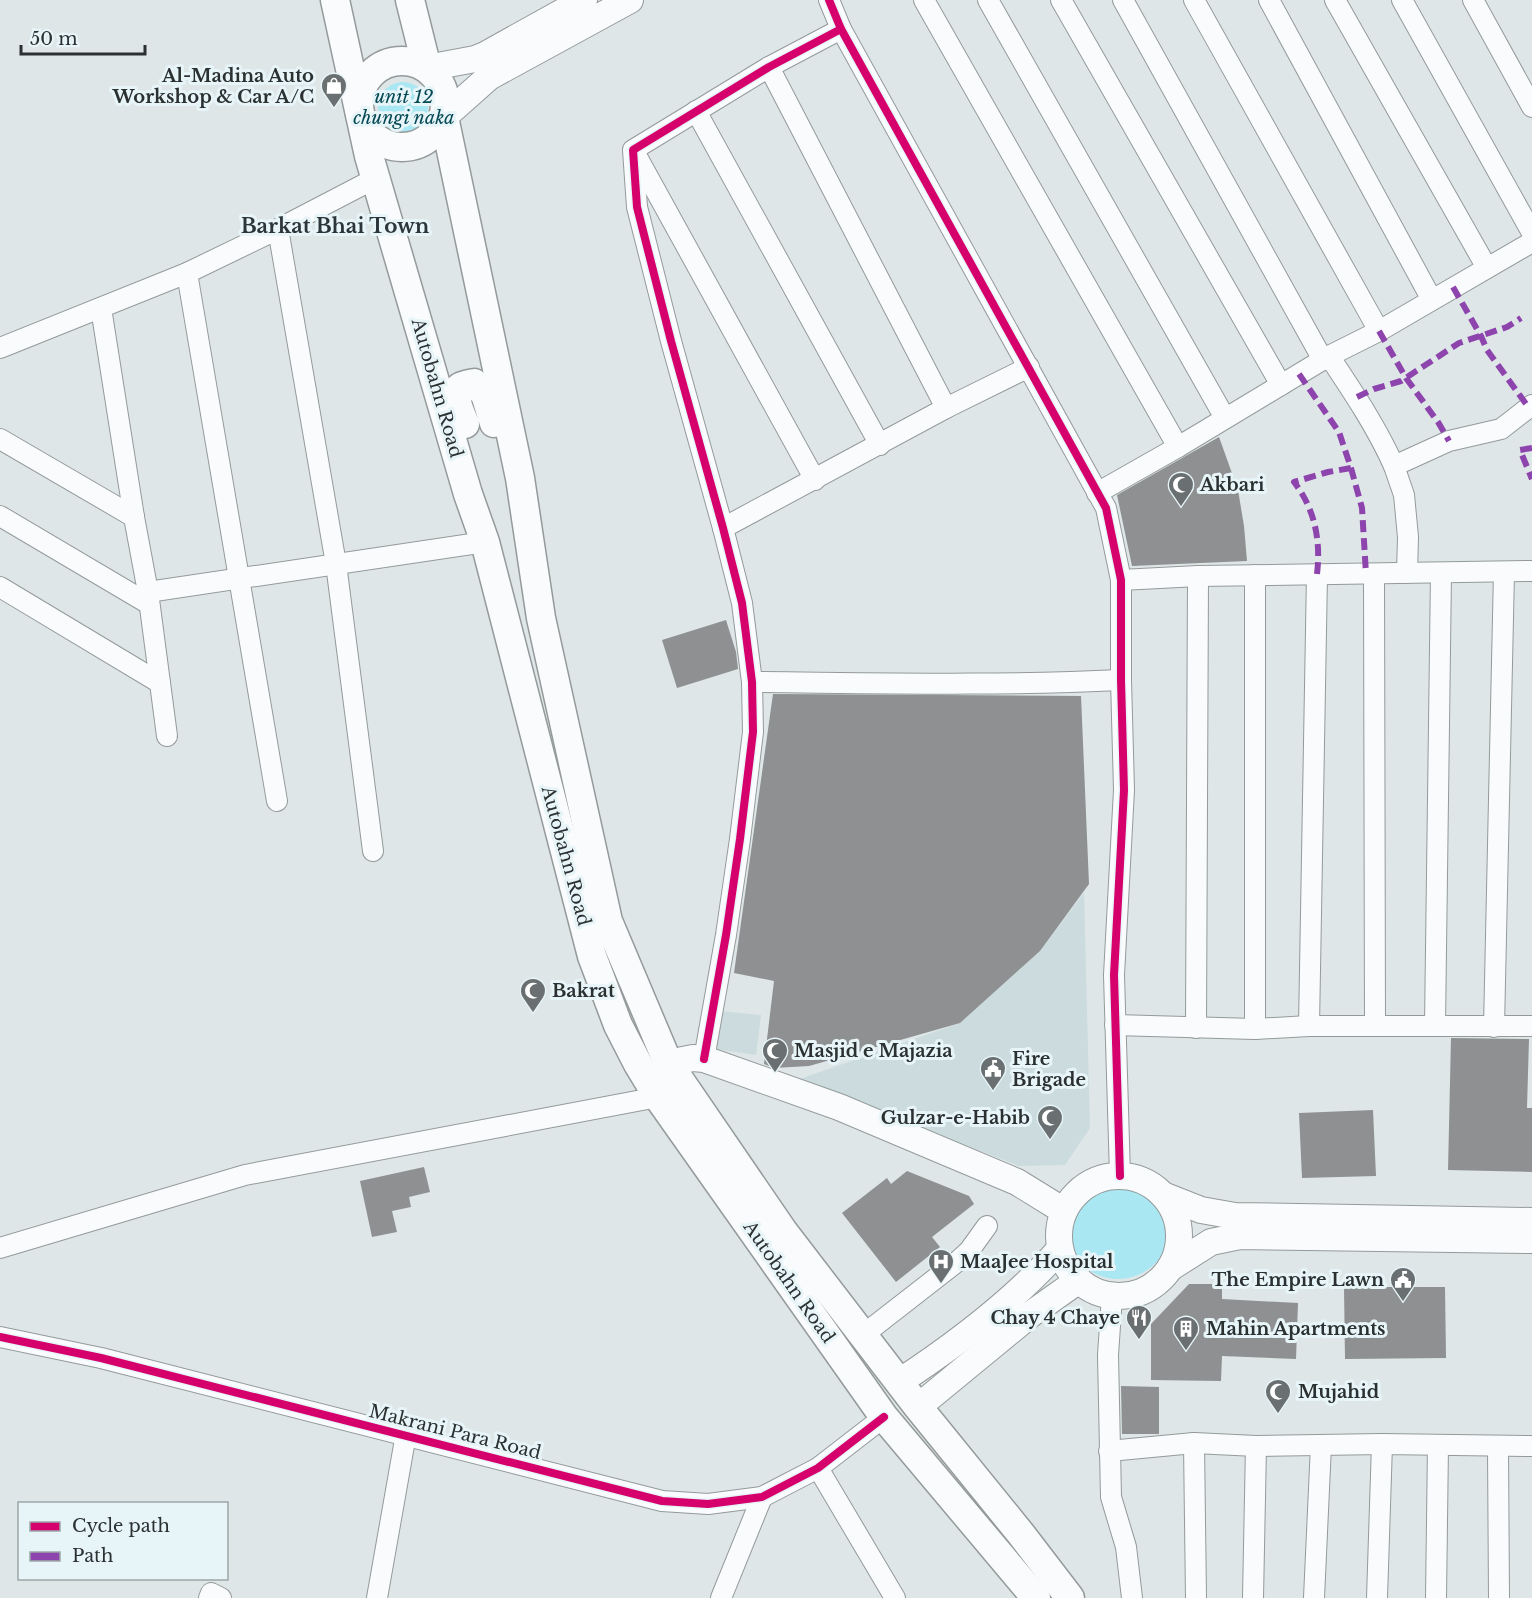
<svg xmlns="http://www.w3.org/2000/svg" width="1532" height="1598" viewBox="0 0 1532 1598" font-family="'Libre Baskerville',serif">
<rect width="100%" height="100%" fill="#dee6e8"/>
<!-- built -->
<g fill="#cbdbde">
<path d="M 1084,893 L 1090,1128 L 1065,1165 L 1019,1166 L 797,1080 L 960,1023 L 1040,951 Z"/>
<path d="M 719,1011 L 761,1015 L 756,1055 L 715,1049 Z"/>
</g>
<!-- green -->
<g fill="#a9e7f3">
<circle cx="403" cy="107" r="25"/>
<circle cx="1118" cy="1227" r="52"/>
</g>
<!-- building -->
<g fill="#8e9091">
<path d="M 1219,437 L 1238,490 L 1244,526 L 1247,561 L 1132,566 L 1117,495 Z"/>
<path d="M 726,620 L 736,652 L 738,669 L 677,688 L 662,640 Z"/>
<path d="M 773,694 L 1081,696 L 1089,884 L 1040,951 L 960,1023 L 809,1066 L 774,1068 L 764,1064 L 774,981 L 734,973 Z"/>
<path d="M 1451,1038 L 1529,1039 L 1527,1108 L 1532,1108 L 1532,1172 L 1448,1170 Z"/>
<path d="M 1373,1110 L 1376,1176 L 1302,1178 L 1299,1113 Z"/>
<path d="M 424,1167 L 430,1192 L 409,1197 L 411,1207 L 392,1211 L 397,1232 L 372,1237 L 360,1181 Z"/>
<path d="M 907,1171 L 969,1196 L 974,1204 L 932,1237 L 940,1247 L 896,1282 L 842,1213 L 887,1178 L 891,1184 Z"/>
<path d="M 1189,1284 L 1222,1284 L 1222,1299 L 1298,1303 L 1296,1359 L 1222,1356 L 1221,1381 L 1151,1380 L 1151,1324 Z"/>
<path d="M 1344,1287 L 1445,1287 L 1446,1358 L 1345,1359 Z"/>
<path d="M 1121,1386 L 1159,1387 L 1159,1434 L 1122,1434 Z"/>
</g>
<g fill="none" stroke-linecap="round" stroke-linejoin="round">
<defs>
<g id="minor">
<path d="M 829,0 L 841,29 L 1106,508 L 1121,580 L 1121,680 L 1124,790 L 1114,975 L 1120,1176"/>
<path d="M 924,0 L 1178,447"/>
<path d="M 988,0 L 1225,418"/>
<path d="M 1061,0 L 1281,385"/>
<path d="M 1123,0 L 1323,360"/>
<path d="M 1194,0 L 1379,331"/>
<path d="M 1269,0 L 1432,300"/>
<path d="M 1335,0 L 1487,268"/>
<path d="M 1402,0 L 1532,233"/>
<path d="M 1473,0 L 1532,107"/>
<path d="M 769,67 L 946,408"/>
<path d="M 696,111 L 880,445"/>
<path d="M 636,155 L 815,480"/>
<path d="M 278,229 L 336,564 L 373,851"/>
<path d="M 187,273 L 277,801"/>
<path d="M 101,308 L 134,517"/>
<path d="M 0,348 L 187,273 L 278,229 L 376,178"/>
<path d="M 1329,356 C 1353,392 1376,426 1394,466"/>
<path d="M 0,439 L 134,517 L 148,592 L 485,542"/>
<path d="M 1097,493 L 1178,447 L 1329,356 L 1379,331 L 1532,242"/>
<path d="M 0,516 L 149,604"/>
<path d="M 723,528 L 946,408 L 1029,367"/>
<path d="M 1407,573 L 1408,537 L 1404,495 L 1394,466 L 1449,441 L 1501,429 L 1532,405"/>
<path d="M 1374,574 L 1375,1026"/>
<path d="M 1255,575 L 1255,1029"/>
<path d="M 1121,580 L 1198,576 L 1532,571"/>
<path d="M 0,587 L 160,683"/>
<path d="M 148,592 L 167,736"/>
<path d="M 752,682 C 875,683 998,686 1121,680"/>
<path d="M 1115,1025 L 1255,1029 L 1309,1026 L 1532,1026"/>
<path d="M 1435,1025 L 1441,573"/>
<path d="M 1309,1026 L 1317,574"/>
<path d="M 1494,1027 L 1504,572"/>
<path d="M 1196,1028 L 1198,576"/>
<path d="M 704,1059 L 726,935 L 740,839 L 753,732 L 752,682 L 742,603 L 723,528 L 671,341 L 637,207 L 633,150 L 769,67 L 841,29"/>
<path d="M 0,1248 L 245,1175 L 658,1097"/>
<path d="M 1112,1296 L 1108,1355 L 1111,1497 L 1126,1547 L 1132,1598"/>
<path d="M 863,1335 L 958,1261 L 969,1251 L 987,1226"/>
<path d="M 0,1337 L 101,1358 L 662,1501 L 708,1504 L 762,1497 L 818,1468 L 884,1417"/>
<path d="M 1194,1443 L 1196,1598"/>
<path d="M 1498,1447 L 1499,1598"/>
<path d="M 1109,1451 L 1194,1443 L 1256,1446 L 1382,1444 L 1532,1446"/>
<path d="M 818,1468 L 895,1598"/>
<path d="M 209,1598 L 211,1593 L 221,1598"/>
<path d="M 377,1598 L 406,1434"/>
<path d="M 721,1598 L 762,1497"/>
<path d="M 1253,1598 L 1256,1446"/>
<path d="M 1314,1598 L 1321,1445"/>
<path d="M 1377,1598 L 1382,1444"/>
<path d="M 1436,1598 L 1438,1445"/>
</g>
<g id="major">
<path d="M 427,68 L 475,59 L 485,55 L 584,0"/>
<path d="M 444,117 L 489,77 L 630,0"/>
<path d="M 668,1063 L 693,1058 L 704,1059 L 839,1107 L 1017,1182 L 1064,1211"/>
<circle cx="1119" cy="1236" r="60"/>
<path d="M 1163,1195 L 1201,1210 L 1235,1216 L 1532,1221"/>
<path d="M 1170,1268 L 1211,1242 L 1240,1236 L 1532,1240"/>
<path d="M 899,1382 C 957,1344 1014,1301 1060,1249"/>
<path d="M 918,1407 L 1031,1314 L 1079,1280"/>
</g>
<g id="highway">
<path d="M 335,0 L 369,156 L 468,494 L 485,542 L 592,956 L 618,1025 L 638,1064 L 658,1097 L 884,1417 L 1036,1598"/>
<path d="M 410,0 L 427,68"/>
<circle cx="402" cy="104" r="43"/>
<path d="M 444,117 L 520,478 L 541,618 L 608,921 L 668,1063 L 783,1231 L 918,1407 L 1021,1534 L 1070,1598"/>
<path d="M 465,424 C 462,416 450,393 460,387 C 464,385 470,384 474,383 L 485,394 L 494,423"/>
</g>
</defs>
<!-- minor casing -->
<use href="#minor" stroke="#949a9a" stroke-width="22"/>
<!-- major casing -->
<use href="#major" stroke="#949a9a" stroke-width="28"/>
<!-- highway casing -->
<use href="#highway" stroke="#949a9a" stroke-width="31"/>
<!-- minor -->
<use href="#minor" stroke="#fafbfc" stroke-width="20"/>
<!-- major -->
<use href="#major" stroke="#fafbfc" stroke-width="26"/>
<!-- highway -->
<use href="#highway" stroke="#fafbfc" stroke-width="28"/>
<!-- quiet -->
<g stroke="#8e44ad" stroke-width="6" stroke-dasharray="12 6" stroke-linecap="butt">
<path d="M 1453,287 L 1481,336 L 1487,350 L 1529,408"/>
<path d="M 1379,331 L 1406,378 L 1438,422 L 1449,441"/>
<path d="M 1299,374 L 1339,432 L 1351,468 L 1362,508 L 1366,574"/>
<path d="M 1357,397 L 1374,389 L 1401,381 L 1459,343 L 1507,327 L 1521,318"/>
<path d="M 1532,448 L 1520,450 L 1532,479"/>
<path d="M 1317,574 C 1321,541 1315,509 1294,482 L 1328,472 L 1351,468"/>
</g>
<defs>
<g id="cycleway">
<path d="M 829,0 L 841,29 L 1106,508 L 1121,580 L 1121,680 L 1124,790 L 1114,975 L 1120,1176"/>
<path d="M 704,1059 L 726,935 L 740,839 L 753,732 L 752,682 L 742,603 L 723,528 L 671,341 L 637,207 L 633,150 L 769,67 L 841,29"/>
<path d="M 0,1337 L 101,1358 L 662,1501 L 708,1504 L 762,1497 L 818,1468 L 884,1417"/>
</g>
</defs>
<!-- cycleway casing -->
<use href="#cycleway" stroke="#e8f5f8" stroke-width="11"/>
<!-- cycleway -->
<use href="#cycleway" stroke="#d6006c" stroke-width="8"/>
</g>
<!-- icons -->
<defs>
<symbol id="shop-pin" viewBox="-11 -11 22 30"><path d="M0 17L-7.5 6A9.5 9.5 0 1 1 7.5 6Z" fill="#6a7071" stroke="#e8f5f8"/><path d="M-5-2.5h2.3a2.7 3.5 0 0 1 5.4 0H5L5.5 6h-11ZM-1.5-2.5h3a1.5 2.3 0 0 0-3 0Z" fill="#fff"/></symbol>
<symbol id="mosque-pin" viewBox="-11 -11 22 30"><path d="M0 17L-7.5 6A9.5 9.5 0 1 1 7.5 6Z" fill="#6a7071" stroke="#e8f5f8"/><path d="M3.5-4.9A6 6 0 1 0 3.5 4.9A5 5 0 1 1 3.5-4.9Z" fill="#fff"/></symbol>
<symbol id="civic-pin" viewBox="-11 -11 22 30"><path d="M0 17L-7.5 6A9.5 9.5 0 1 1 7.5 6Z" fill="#6a7071" stroke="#e8f5f8"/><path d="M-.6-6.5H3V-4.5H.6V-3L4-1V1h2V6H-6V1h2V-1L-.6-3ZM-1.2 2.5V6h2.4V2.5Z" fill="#fff"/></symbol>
<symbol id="hospital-pin" viewBox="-11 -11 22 30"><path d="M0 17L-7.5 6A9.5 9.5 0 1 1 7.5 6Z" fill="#6a7071" stroke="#e8f5f8"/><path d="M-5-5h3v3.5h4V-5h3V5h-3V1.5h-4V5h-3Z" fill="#fff"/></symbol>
<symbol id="restaurant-pin" viewBox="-11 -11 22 30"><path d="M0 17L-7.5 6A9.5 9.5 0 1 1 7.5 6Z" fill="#6a7071" stroke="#e8f5f8"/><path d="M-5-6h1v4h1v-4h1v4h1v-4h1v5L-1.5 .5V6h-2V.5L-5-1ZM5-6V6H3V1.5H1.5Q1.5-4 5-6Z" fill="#fff"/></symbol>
<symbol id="building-pin" viewBox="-11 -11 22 30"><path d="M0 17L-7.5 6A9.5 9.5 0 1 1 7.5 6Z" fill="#6a7071" stroke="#e8f5f8"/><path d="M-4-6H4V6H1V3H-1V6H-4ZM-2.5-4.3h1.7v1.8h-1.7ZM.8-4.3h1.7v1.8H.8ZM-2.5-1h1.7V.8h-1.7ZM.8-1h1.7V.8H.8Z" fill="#fff"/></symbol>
</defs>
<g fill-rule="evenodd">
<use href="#shop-pin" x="319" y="71" width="30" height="40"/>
<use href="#mosque-pin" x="1166" y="470" width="30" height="40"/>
<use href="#mosque-pin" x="518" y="976" width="30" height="40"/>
<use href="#mosque-pin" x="760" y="1036" width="30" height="40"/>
<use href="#civic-pin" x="978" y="1054" width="30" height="40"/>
<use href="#mosque-pin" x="1035" y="1103" width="30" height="40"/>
<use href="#hospital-pin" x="926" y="1247" width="30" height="40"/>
<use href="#civic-pin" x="1388" y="1265" width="30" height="40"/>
<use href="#restaurant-pin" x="1124" y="1303" width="30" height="40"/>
<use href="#building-pin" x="1171" y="1314" width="30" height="40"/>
<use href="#mosque-pin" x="1263" y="1377" width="30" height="40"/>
</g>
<g text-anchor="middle" stroke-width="6" stroke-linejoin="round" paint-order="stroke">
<!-- poi labels -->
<g font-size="18" font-weight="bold" fill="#2b3031" stroke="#e8f5f8" text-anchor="start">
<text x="314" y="82" text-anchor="end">Al-Madina Auto<tspan x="314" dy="21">Workshop &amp; Car A/C</tspan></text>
<text x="1200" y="491">Akbari</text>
<text x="552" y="997">Bakrat</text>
<text x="794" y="1057">Masjid e Majazia</text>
<text x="1012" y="1065">Fire<tspan x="1012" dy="21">Brigade</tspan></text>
<text x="1030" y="1124" text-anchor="end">Gulzar-e-Habib</text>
<text x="960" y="1268">MaaJee Hospital</text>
<text x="1384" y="1286" text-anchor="end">The Empire Lawn</text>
<text x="1120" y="1324" text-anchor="end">Chay 4 Chaye</text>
<text x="1206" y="1335">Mahin Apartments</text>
<text x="1298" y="1398">Mujahid</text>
</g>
<!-- park labels -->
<g font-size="18" font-style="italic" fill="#054954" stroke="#e8f5f8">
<text x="404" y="103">unit 12<tspan x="404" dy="21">chungi naka</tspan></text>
</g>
<!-- street labels -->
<g font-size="18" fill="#2b3031" stroke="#e8f5f8">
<text transform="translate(437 388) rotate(74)" y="6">Autobahn Road</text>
<text transform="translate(566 856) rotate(75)" y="6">Autobahn Road</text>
<text transform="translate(789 1282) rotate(55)" y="6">Autobahn Road</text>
<text transform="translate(455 1432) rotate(14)" y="6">Makrani Para Road</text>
</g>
<!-- neighbourhood labels -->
<g font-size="20" font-weight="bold" fill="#2c3639" stroke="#e8f5f8">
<text x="335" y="233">Barkat Bhai Town</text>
</g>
</g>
<!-- legend -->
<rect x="18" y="1502" width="210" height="78" fill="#e8f5f8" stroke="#9ca6a8" stroke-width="1.5"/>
<rect x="30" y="1522" width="30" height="9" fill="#d6006c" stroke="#9ca6a8" stroke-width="1.5"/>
<text x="72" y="1532" font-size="18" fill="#2b3031">Cycle path</text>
<rect x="30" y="1552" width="30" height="9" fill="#8e44ad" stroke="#9ca6a8" stroke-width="1.5"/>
<text x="72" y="1562" font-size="18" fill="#2b3031">Path</text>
<!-- scale -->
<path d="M21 45v9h124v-9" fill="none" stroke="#2b3031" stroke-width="3"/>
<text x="30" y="45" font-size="18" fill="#2b3031" stroke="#e8f5f8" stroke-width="4.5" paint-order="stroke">50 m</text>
</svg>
